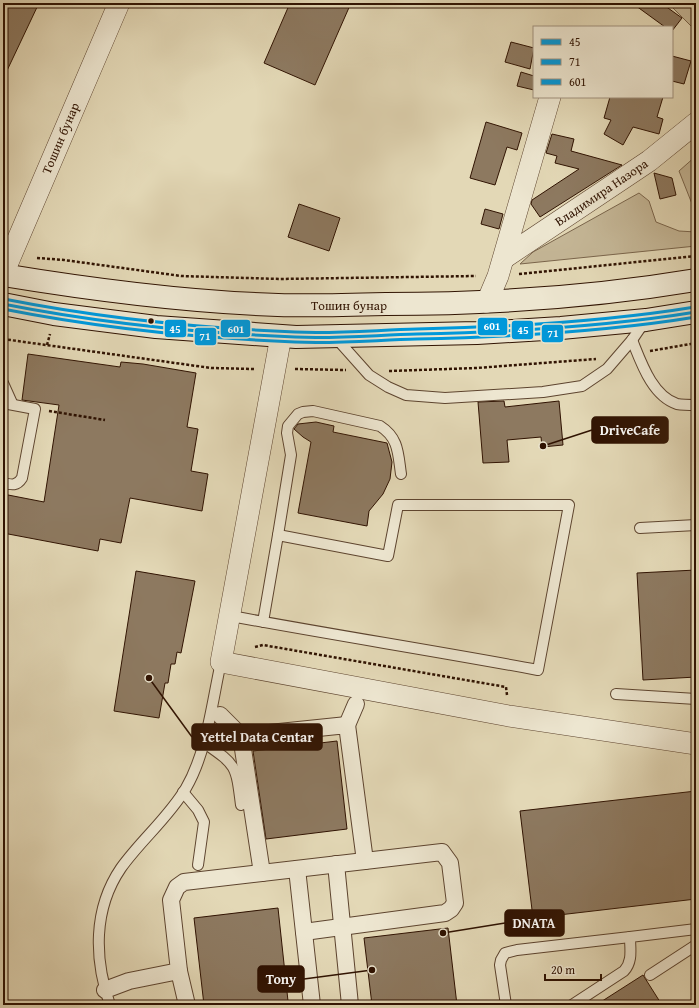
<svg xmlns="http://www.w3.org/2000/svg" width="699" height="1008" viewBox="0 0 699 1008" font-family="'Gentium Book Plus',serif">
<rect width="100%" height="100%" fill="#e3d8b6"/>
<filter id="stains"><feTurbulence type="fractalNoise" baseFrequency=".005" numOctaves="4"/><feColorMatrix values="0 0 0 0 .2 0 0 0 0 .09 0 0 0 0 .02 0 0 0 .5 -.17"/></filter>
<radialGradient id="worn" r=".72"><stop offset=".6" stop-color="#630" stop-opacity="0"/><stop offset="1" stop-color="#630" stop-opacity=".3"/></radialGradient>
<!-- green -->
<g fill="#c5b797" stroke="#7a654c">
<path d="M 668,3 L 689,3 L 696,10 L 696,31 Z"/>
<path d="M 696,156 L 696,214 L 679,171 Z"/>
<path d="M 639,193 L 649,201 L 656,222 L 679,231 L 696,232 L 696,246 L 520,264 L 533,252 Z"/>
</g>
<!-- building -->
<g fill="#8d7960" stroke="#301302">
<path d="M 3,3 L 39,3 L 3,79 Z"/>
<path d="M 290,3 L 351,3 L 315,85 L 264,63 Z"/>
<path d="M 632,3 L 661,3 L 682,18 L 672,31 L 672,27 L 665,27 Z"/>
<path d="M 511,42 L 534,48 L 530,69 L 505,62 Z"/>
<path d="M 672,56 L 691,61 L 684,84 L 672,81 Z"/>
<path d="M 521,72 L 534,76 L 534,90 L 517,86 Z"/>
<path d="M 610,97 L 663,97 L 657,117 L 663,119 L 659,134 L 633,127 L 623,145 L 604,134 L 611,120 L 604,118 Z"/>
<path d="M 486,122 L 522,133 L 517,150 L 507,147 L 495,185 L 470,178 Z"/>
<path d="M 552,134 L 574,139 L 571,151 L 622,165 L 540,217 L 531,204 L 532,200 L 579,169 L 555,163 L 557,156 L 546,153 Z"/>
<path d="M 654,173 L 672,178 L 676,195 L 660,199 Z"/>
<path d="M 299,204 L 340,218 L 329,251 L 288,237 Z"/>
<path d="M 485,209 L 503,214 L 499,229 L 481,224 Z"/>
<path d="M 28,354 L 120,367 L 121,362 L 143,364 L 196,373 L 187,427 L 198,429 L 191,471 L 208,474 L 202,511 L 130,498 L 121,543 L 100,539 L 98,551 L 3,533 L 3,494 L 44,502 L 59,405 L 22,400 Z"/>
<path d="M 504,401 L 505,407 L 559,401 L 563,445 L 542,447 L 541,437 L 507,440 L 509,462 L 483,463 L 478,402 Z"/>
<path d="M 316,422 L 334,426 L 333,432 L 387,443 L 392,462 L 390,479 L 383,494 L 369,511 L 367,526 L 298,513 L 311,442 L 303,437 L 294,429 L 298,424 Z"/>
<path d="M 696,570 L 696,677 L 643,680 L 637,573 Z"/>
<path d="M 136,571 L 195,581 L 181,653 L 177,652 L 175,664 L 171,664 L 168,683 L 165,683 L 159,718 L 114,711 Z"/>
<path d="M 337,741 L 347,829 L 266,839 L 253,751 Z"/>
<path d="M 696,791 L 696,899 L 533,918 L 520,811 Z"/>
<path d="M 278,908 L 288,1001 L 249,1005 L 204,1005 L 194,918 Z"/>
<path d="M 448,928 L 457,1005 L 372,1005 L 364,938 Z"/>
<path d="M 643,975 L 662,1005 L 596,1005 Z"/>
</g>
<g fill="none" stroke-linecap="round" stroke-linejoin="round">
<defs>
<g id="service">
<path d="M 336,338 L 369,375 L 388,387 L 406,395 L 445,398 L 543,392 L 582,386 L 607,369 L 632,340 L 645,321"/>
<path d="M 632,340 C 641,362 652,396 677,404 C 683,405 690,405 696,405"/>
<path d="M 3,383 L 12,403"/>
<path d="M 3,403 L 35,409 L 22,478 C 17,486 12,485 3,483"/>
<path d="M 640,528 L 696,525"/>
<path d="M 278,535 L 291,455 L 287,433 L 288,426 L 298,414 L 303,412 L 313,411 L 380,426 C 399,438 398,454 401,474"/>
<path d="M 231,616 C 333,635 436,651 538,670 L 569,505 L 398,505 L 388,556 L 278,535 L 263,622"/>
<path d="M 616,694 L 696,699"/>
<path d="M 203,742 C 236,765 236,764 241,805"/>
<path d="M 183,792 L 198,810 L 204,822 L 198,865"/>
<path d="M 650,975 L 696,945"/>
<path d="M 110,1005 C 94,959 93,909 121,868 C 141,840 169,817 186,788 C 207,752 212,702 221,662"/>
<path d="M 506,1005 L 500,965 L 501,960 L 505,953 L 517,950 L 630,937"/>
<path d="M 572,1005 L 624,971 C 633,961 630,949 630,937 L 696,929"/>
</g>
<g id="pedestrian">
<path d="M 220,715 L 241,736"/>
<path d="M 347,725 L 356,704"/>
<path d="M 336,864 L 350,1005"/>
<path d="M 297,869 L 312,1005"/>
<path d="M 262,873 L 241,736 L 347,725 L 365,861"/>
<path d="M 179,971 L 187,1005"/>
<path d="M 105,990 L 129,981 L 179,971 L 171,900 L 177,887 L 184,882 L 442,852 L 450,863 L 455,903 L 451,909 L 445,913 L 304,932"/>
</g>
<g id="minor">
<path d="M 504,258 L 649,161 L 696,123"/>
<path d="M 3,274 L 119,3"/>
<path d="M 487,302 L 498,276 L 550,97"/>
<path d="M 281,336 L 221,662 L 509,716 L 696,744"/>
</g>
<g id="secondary">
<path d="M 3,275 C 94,290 186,302 278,305 C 314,306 350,305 386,304 C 490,304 594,297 696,280"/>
<path d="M 3,304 L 54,314 L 156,327 L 296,337 L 477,333 L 561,328 L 646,320 L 696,312"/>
</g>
</defs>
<!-- service casing -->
<use href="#service" stroke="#5d442f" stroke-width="12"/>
<!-- pedestrian casing -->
<use href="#pedestrian" stroke="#5d442f" stroke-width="18"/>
<!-- minor casing -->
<use href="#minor" stroke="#5d442f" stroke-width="22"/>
<!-- secondary casing -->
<use href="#secondary" stroke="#301302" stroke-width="24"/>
<!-- path -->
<g stroke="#301302" stroke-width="2.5" stroke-dasharray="3 2" stroke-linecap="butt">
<path d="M 37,258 L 64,260 L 181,276 L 280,279 L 476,276"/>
<path d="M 519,274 L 696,256"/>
<path d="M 3,339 L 211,368 L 254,369"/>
<path d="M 47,345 L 50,334"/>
<path d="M 650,351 L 696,343"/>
<path d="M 295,369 L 346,370"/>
<path d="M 389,371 L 477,368 L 596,359"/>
<path d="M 49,411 L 105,420"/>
<path d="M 255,647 L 263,645 L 506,687 L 507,695"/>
</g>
<!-- service -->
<use href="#service" stroke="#ede6d0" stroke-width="10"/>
<!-- pedestrian -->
<use href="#pedestrian" stroke="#ede6d0" stroke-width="16"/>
<!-- minor -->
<use href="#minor" stroke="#ede6d0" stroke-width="21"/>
<!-- secondary -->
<use href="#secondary" stroke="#ede6d0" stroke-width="22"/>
<defs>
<path id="bus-1" d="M 3,304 C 99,323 197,333 295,337 C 335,339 377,335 417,334 C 511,332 604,327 696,312"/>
<path id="bus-2" d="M 3,309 C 99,328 197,338 295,342 C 335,344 377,340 417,339 C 511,337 604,332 696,317"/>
<path id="bus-3" d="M 4,299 C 100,318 198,328 295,332 C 335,334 377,330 417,329 C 510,327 603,322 695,307"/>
</defs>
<!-- bus-1 casing -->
<use href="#bus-1" stroke="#ede6d0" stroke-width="6"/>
<!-- bus-2 casing -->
<use href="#bus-2" stroke="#ede6d0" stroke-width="6"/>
<!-- bus-3 casing -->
<use href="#bus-3" stroke="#ede6d0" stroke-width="6"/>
<!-- bus-1 -->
<use href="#bus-1" stroke="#0098da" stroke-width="3"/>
<!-- bus-2 -->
<use href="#bus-2" stroke="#0098da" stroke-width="3"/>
<!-- bus-3 -->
<use href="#bus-3" stroke="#0098da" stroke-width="3"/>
</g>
<!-- markers -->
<circle fill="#301302" stroke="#ede6d0" stroke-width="1.5" cx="151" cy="321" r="3.5"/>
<g text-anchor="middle" stroke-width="3" stroke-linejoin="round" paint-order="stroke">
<!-- street labels -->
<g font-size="13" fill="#301302" stroke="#ede6d0">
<text transform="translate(60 138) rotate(-67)" y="5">Тошин бунар</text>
<text transform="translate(601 192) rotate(-34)" y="5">Владимира Назора</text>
<text x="349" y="310">Тошин бунар</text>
</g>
</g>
<!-- callouts -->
<path fill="none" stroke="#301302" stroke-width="1.5" d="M543 446L592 430M149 678L192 737M443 933L505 923M372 970L304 979"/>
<g fill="#301302" stroke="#ede6d0" stroke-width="1.5">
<circle cx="543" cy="446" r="4"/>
<circle cx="149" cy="678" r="4"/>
<circle cx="443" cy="933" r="4"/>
<circle cx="372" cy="970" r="4"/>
</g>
<g fill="#301302" stroke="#301302" stroke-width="1.5">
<rect x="592" y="417" width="76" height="26" rx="4"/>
<rect x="192" y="724" width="130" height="26" rx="4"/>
<rect x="505" y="910" width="59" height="26" rx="4"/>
<rect x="258" y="966" width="46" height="26" rx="4"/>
</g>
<g font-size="14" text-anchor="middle" font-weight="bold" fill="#fff">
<text x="630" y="435">DriveCafe</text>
<text x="257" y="742">Yettel Data Centar</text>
<text x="534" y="928">DNATA</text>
<text x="281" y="984">Tony</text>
</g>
<g stroke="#ede6d0" stroke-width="1.5">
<rect x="477" y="317" width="31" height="19" rx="4" fill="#0098da"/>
<rect x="220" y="319" width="31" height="19" rx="4" fill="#0098da"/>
<rect x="164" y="319" width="23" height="19" rx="4" fill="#0098da"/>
<rect x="511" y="320" width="23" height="20" rx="4" fill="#0098da"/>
<rect x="541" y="324" width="23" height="19" rx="4" fill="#0098da"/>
<rect x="194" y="327" width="23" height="19" rx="4" fill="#0098da"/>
</g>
<g font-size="11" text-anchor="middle" font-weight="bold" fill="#fff">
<text x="492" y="330">601</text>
<text x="236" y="333">601</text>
<text x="175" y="333">45</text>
<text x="523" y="334">45</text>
<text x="553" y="337">71</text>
<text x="205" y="340">71</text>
</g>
<!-- margin -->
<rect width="699" height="1008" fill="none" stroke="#e3d8b6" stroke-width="16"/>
<rect x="4" y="4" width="691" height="1000" fill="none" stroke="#301302" stroke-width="2"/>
<rect x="8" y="8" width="683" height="992" fill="none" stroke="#301302"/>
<!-- legend -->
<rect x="533" y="26" width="140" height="72" fill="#ede6d0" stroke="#a1927e"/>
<rect x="541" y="39" width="20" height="6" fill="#0098da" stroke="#a1927e"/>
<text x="569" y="46" font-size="12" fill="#301302">45</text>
<rect x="541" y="59" width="20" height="6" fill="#0098da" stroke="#a1927e"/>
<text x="569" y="66" font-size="12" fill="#301302">71</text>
<rect x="541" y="79" width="20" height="6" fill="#0098da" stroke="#a1927e"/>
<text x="569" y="86" font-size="12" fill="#301302">601</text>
<!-- scale -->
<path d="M545 974v6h56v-6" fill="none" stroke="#301302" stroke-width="2"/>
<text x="551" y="974" font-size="12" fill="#301302" stroke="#ede6d0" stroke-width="3" paint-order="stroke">20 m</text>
<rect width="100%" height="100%" filter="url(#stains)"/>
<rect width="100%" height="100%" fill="url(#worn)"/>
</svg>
